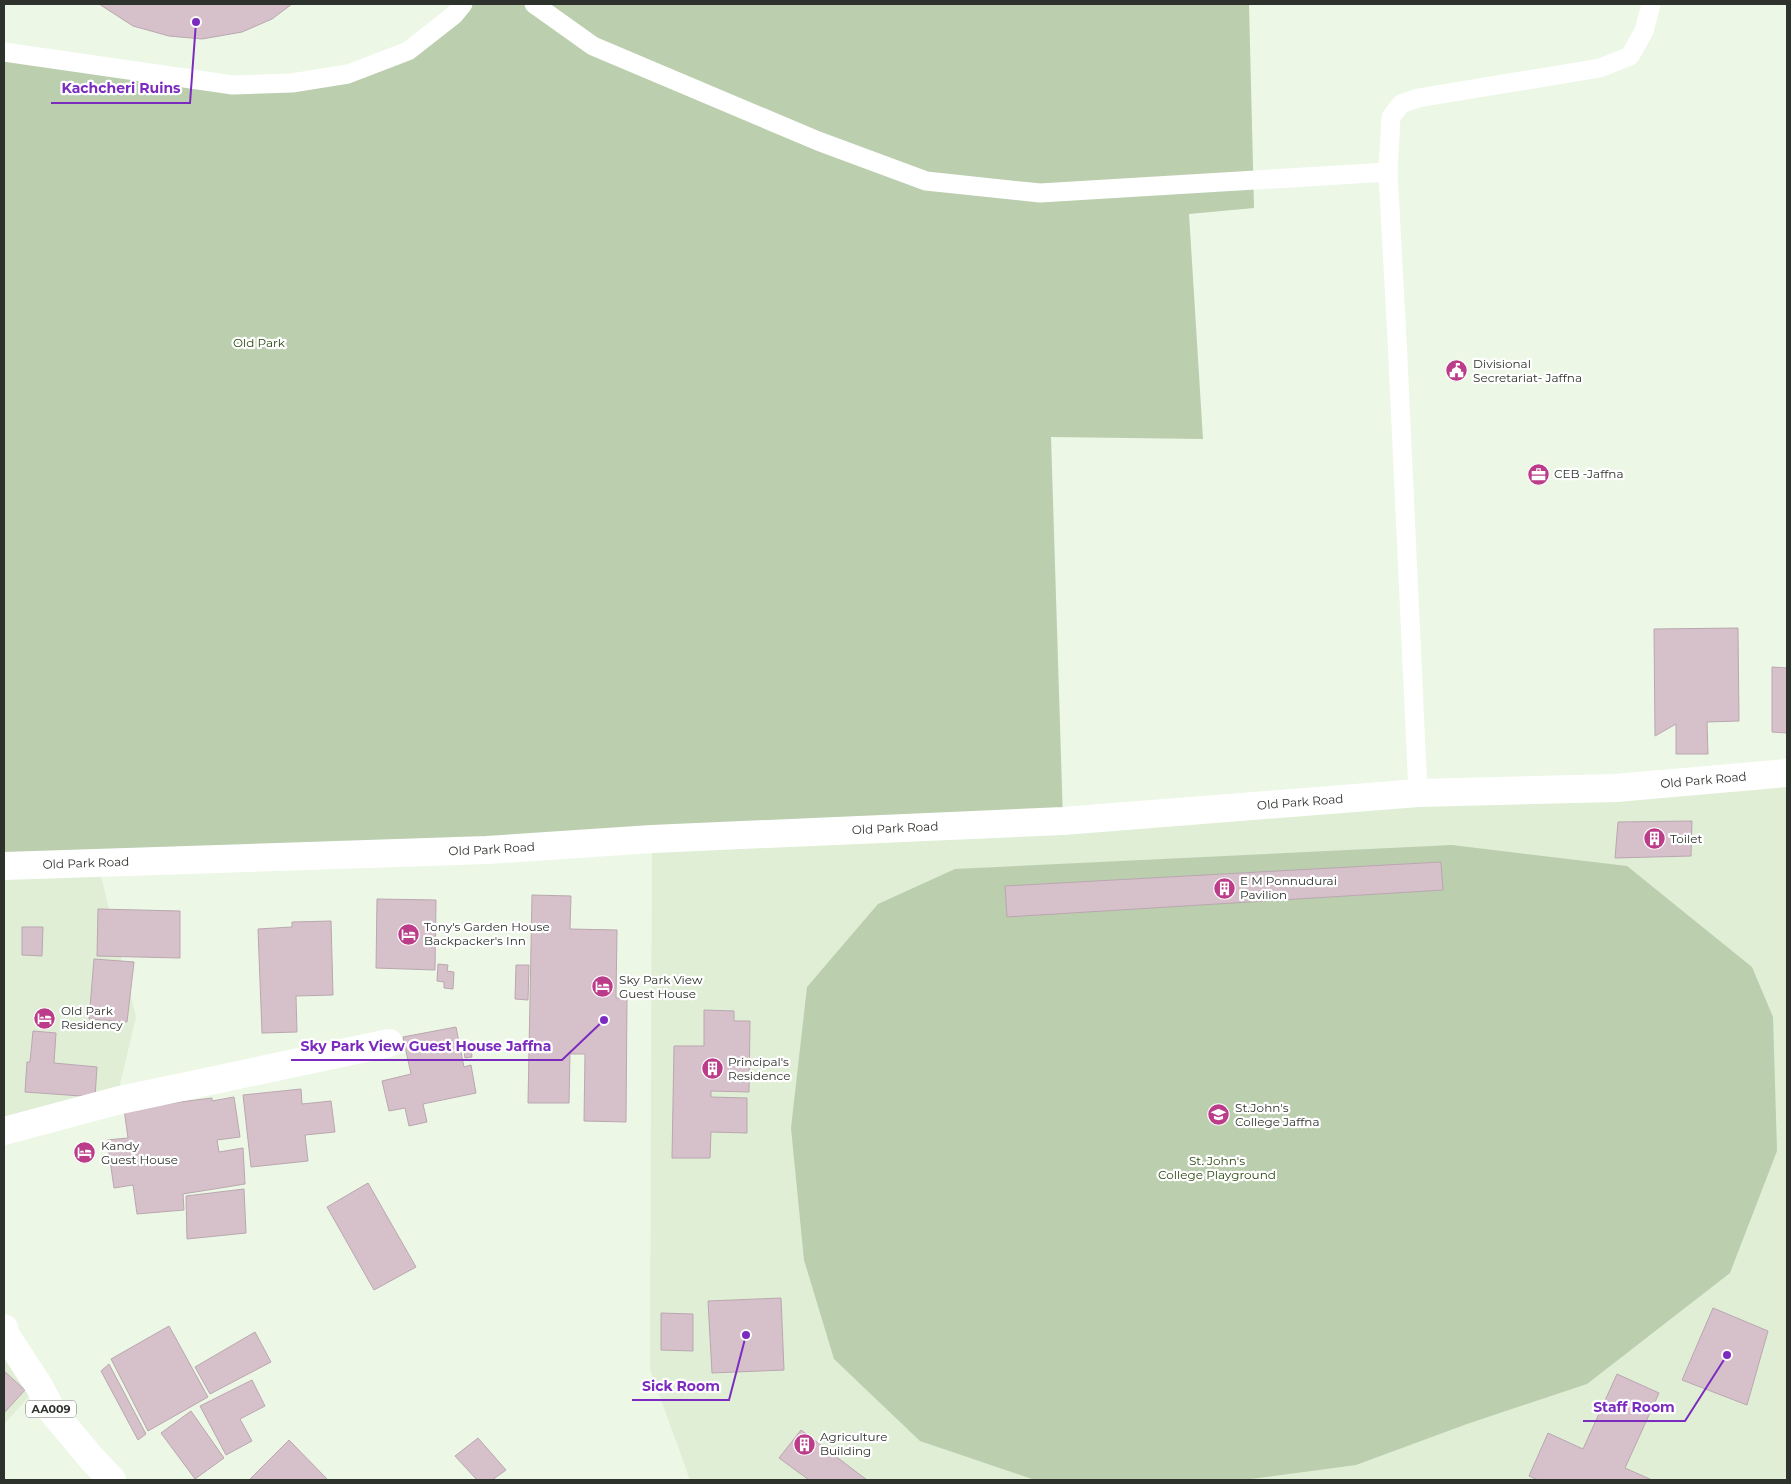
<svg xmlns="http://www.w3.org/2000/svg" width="1791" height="1484" viewBox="0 0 1791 1484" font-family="Montserrat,sans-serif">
<rect width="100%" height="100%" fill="#ecf7e5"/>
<!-- built -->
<g fill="#dfeed5">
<path d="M 1787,777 L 1787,1480 L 690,1480 L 650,1369 L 652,839 Z"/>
<path d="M 98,864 L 136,1017 L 116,1101 L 4,1131 L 4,866 Z"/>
<path d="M 4,1335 L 39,1386 L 4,1424 Z"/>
</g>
<!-- green -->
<g fill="#bbceae">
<path d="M 463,4 L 1249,4 L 1254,208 L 1189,214 L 1203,439 L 1051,437 L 1063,821 L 4,866 L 4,52 L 291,83 L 408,51 Z"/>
<path d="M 1452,845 L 1627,866 L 1752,967 L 1773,1017 L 1777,1151 L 1730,1273 L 1587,1384 L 1467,1424 L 1356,1465 L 1243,1480 L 1035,1480 L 920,1441 L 834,1359 L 804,1260 L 791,1128 L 807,987 L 878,904 L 955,869 Z"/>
</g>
<!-- building -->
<g fill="#d6c1cb" stroke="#baa7b0">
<path d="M 99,4 L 292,4 L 272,19 L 242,32 L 202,39 L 169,36 L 133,26 Z"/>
<path d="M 1738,628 L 1739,721 L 1707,722 L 1708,754 L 1676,754 L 1676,724 L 1655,736 L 1654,629 Z"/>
<path d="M 1772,667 L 1787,668 L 1787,733 L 1772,732 Z"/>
<path d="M 1692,821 L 1691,856 L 1615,858 L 1618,822 Z"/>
<path d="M 1441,862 L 1443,890 L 1007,917 L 1005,886 Z"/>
<path d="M 532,895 L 571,896 L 570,929 L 617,930 L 616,998 L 627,998 L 626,1122 L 584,1121 L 585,1054 L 570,1054 L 569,1103 L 528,1103 Z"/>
<path d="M 377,899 L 436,900 L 435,970 L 376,968 Z"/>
<path d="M 98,909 L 180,911 L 180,958 L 97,956 Z"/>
<path d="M 331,921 L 333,995 L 296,996 L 297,1032 L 262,1033 L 258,929 L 292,927 L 292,922 Z"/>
<path d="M 22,927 L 43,927 L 42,956 L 22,955 Z"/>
<path d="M 94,959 L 134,962 L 127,1022 L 89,1019 Z"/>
<path d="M 438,964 L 448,965 L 447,971 L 454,972 L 453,989 L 444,988 L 444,982 L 437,981 Z"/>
<path d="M 516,965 L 529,965 L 528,1000 L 515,999 Z"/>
<path d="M 704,1010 L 734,1011 L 734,1021 L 750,1021 L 749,1092 L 711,1091 L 711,1097 L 747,1098 L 747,1133 L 711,1132 L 710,1158 L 672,1158 L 674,1046 L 704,1046 Z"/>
<path d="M 456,1027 L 464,1067 L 471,1065 L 476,1093 L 423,1104 L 427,1122 L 409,1126 L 405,1108 L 389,1111 L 382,1081 L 411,1074 L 403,1037 Z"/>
<path d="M 33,1031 L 56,1033 L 54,1063 L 97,1067 L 95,1097 L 25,1092 L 27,1062 L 30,1062 Z"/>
<path d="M 471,1049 L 472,1057 L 465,1058 L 464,1051 Z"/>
<path d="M 301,1089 L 302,1104 L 331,1101 L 335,1132 L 305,1135 L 308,1161 L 251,1167 L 243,1095 Z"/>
<path d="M 234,1097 L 240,1137 L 217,1140 L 219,1152 L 243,1148 L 245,1184 L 183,1194 L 184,1210 L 137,1214 L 133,1185 L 114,1188 L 107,1140 L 128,1138 L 124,1109 L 212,1098 L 212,1101 Z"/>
<path d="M 368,1183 L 416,1267 L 374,1290 L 327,1207 Z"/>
<path d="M 244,1189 L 246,1233 L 187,1239 L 186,1196 Z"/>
<path d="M 781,1298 L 784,1370 L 712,1373 L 708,1301 Z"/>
<path d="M 1713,1308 L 1768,1331 L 1747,1405 L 1682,1380 Z"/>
<path d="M 661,1313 L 693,1314 L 693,1351 L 661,1350 Z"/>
<path d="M 169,1326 L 208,1397 L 148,1431 L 111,1359 Z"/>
<path d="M 255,1332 L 271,1362 L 210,1394 L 195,1367 Z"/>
<path d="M 109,1364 L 146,1434 L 138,1440 L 101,1371 Z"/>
<path d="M 4,1371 L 25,1390 L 4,1413 Z"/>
<path d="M 1617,1374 L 1659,1393 L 1625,1468 L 1652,1480 L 1538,1480 L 1529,1476 L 1548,1433 L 1583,1449 Z"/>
<path d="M 252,1380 L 265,1406 L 240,1419 L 252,1441 L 226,1455 L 200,1406 Z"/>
<path d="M 191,1411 L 224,1458 L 195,1479 L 161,1433 Z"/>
<path d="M 801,1430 L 867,1480 L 809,1480 L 779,1458 Z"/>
<path d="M 478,1438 L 506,1470 L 492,1480 L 477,1480 L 455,1456 Z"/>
<path d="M 289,1440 L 328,1480 L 249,1480 Z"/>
</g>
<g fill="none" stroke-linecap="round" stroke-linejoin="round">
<!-- lane -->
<g stroke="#fff" stroke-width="19">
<path d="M 534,4 L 593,46 L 818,141 L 926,181 L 1040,193 L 1388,172"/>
<path d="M 4,52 L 233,85 L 292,83 L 348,74 L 408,51 L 454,15 L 463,4"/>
<path d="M 1418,793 L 1398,359 L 1388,172 L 1391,117 L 1401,104 L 1418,98 L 1600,68 L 1630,56 L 1644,31 L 1651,4"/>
</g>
<!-- street -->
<g stroke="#fff" stroke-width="28">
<path id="s1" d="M 4,866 L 487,850 L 652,839 L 1063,821 L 1418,793 L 1616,788 L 1787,773"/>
<path d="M 4,1131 L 116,1101 L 389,1043"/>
</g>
<!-- highway -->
<path stroke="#fff" stroke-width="28" d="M 4,1328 L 5,1334 L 39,1386 L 52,1411 L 92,1459 L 112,1480"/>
</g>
<!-- icons -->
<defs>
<symbol id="civic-disc" viewBox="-11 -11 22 22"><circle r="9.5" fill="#bb3c89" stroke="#fff"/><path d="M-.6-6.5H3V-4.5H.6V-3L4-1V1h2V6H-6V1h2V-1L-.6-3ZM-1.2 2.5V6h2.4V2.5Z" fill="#fff"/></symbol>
<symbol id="office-disc" viewBox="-11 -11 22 22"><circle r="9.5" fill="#bb3c89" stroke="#fff"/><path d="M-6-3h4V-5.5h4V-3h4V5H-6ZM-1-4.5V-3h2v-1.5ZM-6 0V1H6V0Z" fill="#fff"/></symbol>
<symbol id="building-disc" viewBox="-11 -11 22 22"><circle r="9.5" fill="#bb3c89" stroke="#fff"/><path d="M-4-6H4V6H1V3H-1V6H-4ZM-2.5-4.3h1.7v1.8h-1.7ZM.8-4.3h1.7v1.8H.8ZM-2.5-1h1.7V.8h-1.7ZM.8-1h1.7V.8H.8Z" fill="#fff"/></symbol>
<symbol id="hotel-disc" viewBox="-11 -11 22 22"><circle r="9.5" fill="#bb3c89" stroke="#fff"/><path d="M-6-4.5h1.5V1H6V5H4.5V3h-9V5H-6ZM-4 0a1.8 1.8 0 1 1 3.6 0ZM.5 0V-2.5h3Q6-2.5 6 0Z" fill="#fff"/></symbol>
<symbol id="school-disc" viewBox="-11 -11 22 22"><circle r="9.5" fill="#bb3c89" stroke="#fff"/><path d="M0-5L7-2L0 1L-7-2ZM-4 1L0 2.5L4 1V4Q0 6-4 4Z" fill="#fff"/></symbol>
</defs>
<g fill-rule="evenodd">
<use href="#civic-disc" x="1444" y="358" width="25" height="25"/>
<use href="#office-disc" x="1526" y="462" width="25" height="25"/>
<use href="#building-disc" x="1642" y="826" width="25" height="25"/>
<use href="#building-disc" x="1212" y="876" width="25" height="25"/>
<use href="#hotel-disc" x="396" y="922" width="25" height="25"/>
<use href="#hotel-disc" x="590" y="974" width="25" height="25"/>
<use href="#hotel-disc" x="32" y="1006" width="25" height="25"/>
<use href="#building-disc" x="700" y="1056" width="25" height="25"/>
<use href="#school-disc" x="1206" y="1102" width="25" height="25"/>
<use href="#hotel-disc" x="72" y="1140" width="25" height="25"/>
<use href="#building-disc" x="792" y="1432" width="25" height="25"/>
</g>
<g text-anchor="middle" stroke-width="4.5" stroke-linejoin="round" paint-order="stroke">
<!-- shield labels -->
<rect fill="#fff" stroke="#6d706b" stroke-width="1" x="26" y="1400.5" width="50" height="17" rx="4"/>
<g font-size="11" font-weight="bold" fill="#2e322c">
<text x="51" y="1413">AA009</text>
</g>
<!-- park labels -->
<g font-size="12" fill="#2b480e" stroke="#fff">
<text x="259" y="347">Old Park</text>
<text x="1217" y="1165">St. John's<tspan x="1217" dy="14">College Playground</tspan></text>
</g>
<!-- poi labels -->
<g font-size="12" fill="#2e322c" stroke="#fff" text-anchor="start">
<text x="1473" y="368">Divisional<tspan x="1473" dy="14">Secretariat- Jaffna</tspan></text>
<text x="1554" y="478">CEB -Jaffna</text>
<text x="1670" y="843">Toilet</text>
<text x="1240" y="885">E M Ponnudurai<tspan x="1240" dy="14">Pavilion</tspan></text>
<text x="424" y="931">Tony's Garden House<tspan x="424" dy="14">Backpacker's Inn</tspan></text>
<text x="619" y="984">Sky Park View<tspan x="619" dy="14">Guest House</tspan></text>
<text x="61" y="1015">Old Park<tspan x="61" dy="14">Residency</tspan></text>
<text x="728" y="1066">Principal's<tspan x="728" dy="14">Residence</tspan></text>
<text x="1235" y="1112">St.John's<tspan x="1235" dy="14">College Jaffna</tspan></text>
<text x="101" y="1150">Kandy<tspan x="101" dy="14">Guest House</tspan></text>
<text x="820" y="1441">Agriculture<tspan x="820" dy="14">Building</tspan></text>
</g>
<!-- street labels -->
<g font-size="12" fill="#2e322c" stroke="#fff">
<text dy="4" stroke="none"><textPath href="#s1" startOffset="1702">Old Park Road</textPath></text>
<text dy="4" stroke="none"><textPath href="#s1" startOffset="1298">Old Park Road</textPath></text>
<text dy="4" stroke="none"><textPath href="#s1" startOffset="892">Old Park Road</textPath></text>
<text dy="4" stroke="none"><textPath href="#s1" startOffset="488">Old Park Road</textPath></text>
<text dy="4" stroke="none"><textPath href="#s1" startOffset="82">Old Park Road</textPath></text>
</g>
</g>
<!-- callouts -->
<path fill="none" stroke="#7b2cbf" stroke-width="2" d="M196 22L190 103H51M604 1020L562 1060H291M746 1335L729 1400H632M1727 1355L1685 1421H1583"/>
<g fill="#7b2cbf" stroke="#fff" stroke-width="2">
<circle cx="196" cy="22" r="5"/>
<circle cx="604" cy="1020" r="5"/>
<circle cx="746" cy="1335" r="5"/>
<circle cx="1727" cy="1355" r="5"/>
</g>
<g font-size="14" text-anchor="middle" font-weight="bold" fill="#7b2cbf" stroke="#fff" stroke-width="4.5" stroke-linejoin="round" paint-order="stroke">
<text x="121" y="93">Kachcheri Ruins</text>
<text x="426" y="1051">Sky Park View Guest House Jaffna</text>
<text x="681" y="1391">Sick Room</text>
<text x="1634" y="1412">Staff Room</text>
</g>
<!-- border -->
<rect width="1791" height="1484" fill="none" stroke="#2e322c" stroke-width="10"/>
</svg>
